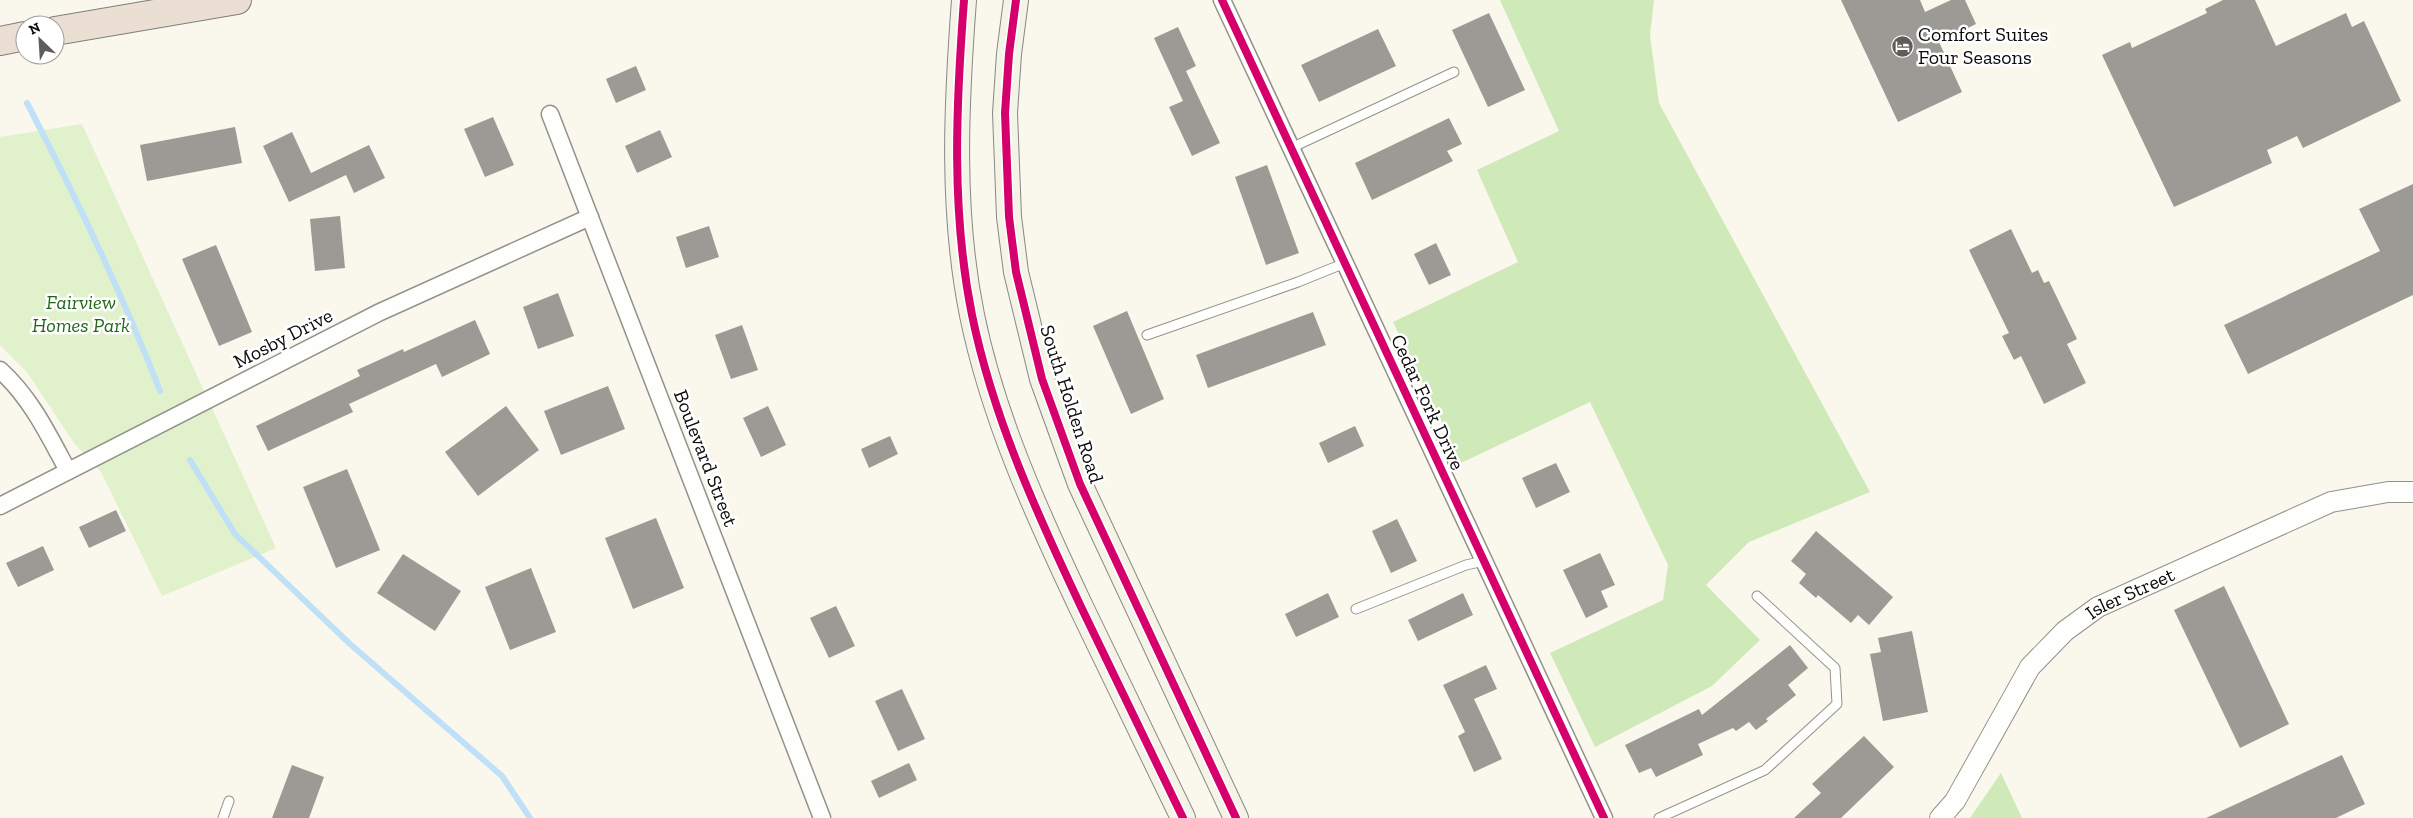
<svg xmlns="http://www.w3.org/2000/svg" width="2413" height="818" viewBox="0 0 2413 818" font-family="'Zilla Slab',serif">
<rect width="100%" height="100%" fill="#faf8ed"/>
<!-- green -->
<path fill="#e0f1cb" d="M 82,124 L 276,548 L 162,596 L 101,472 L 74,443 L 27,372 L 0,345 L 0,137 Z"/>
<!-- forest -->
<g fill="#cfeab8">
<path d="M 1500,0 L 1654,0 L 1650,35 L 1659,103 L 1870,492 L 1749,542 L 1706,585 L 1760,640 L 1712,686 L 1595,747 L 1550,653 L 1663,600 L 1668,565 L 1590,402 L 1461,463 L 1393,322 L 1518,262 L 1477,170 L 1559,131 Z"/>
<path d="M 2001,773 L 2022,818 L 1970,818 Z"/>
</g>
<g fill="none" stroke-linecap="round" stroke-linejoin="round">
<!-- stream -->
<g stroke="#c0e0f7" stroke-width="6">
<path d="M 27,103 C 76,197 122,293 160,391"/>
<path d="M 190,460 L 235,534 L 350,644 L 502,776 L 530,818"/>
</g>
</g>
<!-- building -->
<g fill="#9c9a94">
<path d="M 1841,0 L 1920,0 L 1925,12 L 1951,0 L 1965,0 L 1976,24 L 1939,42 L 1962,92 L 1898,122 Z"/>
<path d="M 2223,0 L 2255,0 L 2276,46 L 2346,13 L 2352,27 L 2364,21 L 2401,101 L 2303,148 L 2297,136 L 2267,150 L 2272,163 L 2174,207 L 2102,55 L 2130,42 L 2132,48 L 2207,13 L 2205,9 Z"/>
<path d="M 1489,13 L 1525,90 L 1488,107 L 1452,30 Z"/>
<path d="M 1178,27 L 1196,66 L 1186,71 L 1220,143 L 1192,156 L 1169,107 L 1183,101 L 1154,38 Z"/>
<path d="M 1378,29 L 1396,66 L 1319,102 L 1301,65 Z"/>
<path d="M 636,66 L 646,90 L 616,103 L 606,79 Z"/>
<path d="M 493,117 L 514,165 L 485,177 L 464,129 Z"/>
<path d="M 1449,118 L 1462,144 L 1447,151 L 1453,161 L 1372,200 L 1355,163 Z"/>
<path d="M 235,127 L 242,163 L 147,181 L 140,145 Z"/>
<path d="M 660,130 L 672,157 L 637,173 L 625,146 Z"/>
<path d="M 292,132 L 311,173 L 369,145 L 385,178 L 354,193 L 346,175 L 289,202 L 263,146 Z"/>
<path d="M 1267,165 L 1299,253 L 1266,265 L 1235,177 Z"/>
<path d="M 2413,184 L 2413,295 L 2248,374 L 2224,325 L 2380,251 L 2359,209 Z"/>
<path d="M 340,216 L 345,268 L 315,271 L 310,219 Z"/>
<path d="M 709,226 L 719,257 L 686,268 L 676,237 Z"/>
<path d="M 2011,229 L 2032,273 L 2038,270 L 2044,283 L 2049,281 L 2077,339 L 2067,344 L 2086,383 L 2044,404 L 2021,356 L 2014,360 L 2002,336 L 2009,333 L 1969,250 Z"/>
<path d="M 1436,243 L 1451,275 L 1429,285 L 1414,254 Z"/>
<path d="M 216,245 L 252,332 L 219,346 L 182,259 Z"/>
<path d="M 558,293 L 574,336 L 538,349 L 523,307 Z"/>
<path d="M 1127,311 L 1164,399 L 1131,414 L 1093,326 Z"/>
<path d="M 1313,312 L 1326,345 L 1208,388 L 1196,355 Z"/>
<path d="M 475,320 L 490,354 L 442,377 L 436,364 L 349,404 L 353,412 L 268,451 L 256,426 L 360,376 L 357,370 L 403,349 L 404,352 Z"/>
<path d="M 742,325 L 758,370 L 731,379 L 715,335 Z"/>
<path d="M 608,386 L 625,429 L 561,455 L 544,411 Z"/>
<path d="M 506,406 L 539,450 L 478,496 L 445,452 Z"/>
<path d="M 768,406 L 786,445 L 761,457 L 743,418 Z"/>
<path d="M 1355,426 L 1364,446 L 1328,463 L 1319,443 Z"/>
<path d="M 890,436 L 898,454 L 869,468 L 861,449 Z"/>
<path d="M 1556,463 L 1570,492 L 1536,508 L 1522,478 Z"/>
<path d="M 347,469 L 380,550 L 336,568 L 303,487 Z"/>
<path d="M 116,510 L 126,531 L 89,548 L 79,527 Z"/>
<path d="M 656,518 L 684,588 L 633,609 L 605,538 Z"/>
<path d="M 1397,519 L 1417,561 L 1391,573 L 1372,531 Z"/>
<path d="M 1816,531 L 1893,597 L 1869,625 L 1858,615 L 1851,623 L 1818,595 L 1816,598 L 1799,583 L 1806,574 L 1791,561 Z"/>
<path d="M 43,546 L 54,570 L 18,587 L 6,563 Z"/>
<path d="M 1600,553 L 1615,585 L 1601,591 L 1608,607 L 1586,618 L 1563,570 Z"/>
<path d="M 403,554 L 461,591 L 435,631 L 377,593 Z"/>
<path d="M 531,568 L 556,632 L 510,650 L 485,587 Z"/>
<path d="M 2224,586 L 2289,724 L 2240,748 L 2174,610 Z"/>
<path d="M 1328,593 L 1339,617 L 1296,637 L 1285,614 Z"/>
<path d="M 1463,593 L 1473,615 L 1418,641 L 1408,620 Z"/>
<path d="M 836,606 L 855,646 L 829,658 L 810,618 Z"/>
<path d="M 1912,631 L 1928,712 L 1883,721 L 1870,654 L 1881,652 L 1878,638 Z"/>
<path d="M 1790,645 L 1808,668 L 1788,685 L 1796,695 L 1766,719 L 1768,721 L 1756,730 L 1749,722 L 1736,731 L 1733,728 L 1698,744 L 1703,755 L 1656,777 L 1651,768 L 1639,773 L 1625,745 L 1699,709 L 1702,715 Z"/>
<path d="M 1486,665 L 1497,689 L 1474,699 L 1502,759 L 1474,772 L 1458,736 L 1465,732 L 1443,685 Z"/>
<path d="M 902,689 L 925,739 L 898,751 L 875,701 Z"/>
<path d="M 1864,736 L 1894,767 L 1841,818 L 1794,818 L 1821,793 L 1812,784 Z"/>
<path d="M 2342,755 L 2365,804 L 2336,818 L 2206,818 Z"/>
<path d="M 909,763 L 917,780 L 879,798 L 871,781 Z"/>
<path d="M 292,765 L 324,777 L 309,818 L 272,818 Z"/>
</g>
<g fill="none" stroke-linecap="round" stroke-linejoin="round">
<defs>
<g id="service">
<path d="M 1291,148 L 1454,72"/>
<path d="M 1147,335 L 1298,282 L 1345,263"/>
<path d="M 1356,609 L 1466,565 L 1484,561"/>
<path d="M 223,818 L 229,801"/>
<path d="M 1659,818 L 1765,770 L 1837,704 L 1835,668 L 1757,596"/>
</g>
<g id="minor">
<path d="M 1222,0 L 1604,818"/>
<path d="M 550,114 L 822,818"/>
<path d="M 0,370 C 31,398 48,434 68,471"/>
<path d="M 0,506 L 378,313 L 590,217"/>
</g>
<g id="tertiary">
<path id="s1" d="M 1940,818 L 1955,801 L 2030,667 L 2065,631 L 2098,607 L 2331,502 L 2388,492 L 2413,492"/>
</g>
<g id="secondary">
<path d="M 964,0 C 956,106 951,211 972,315 C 993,418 1038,516 1083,611 C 1117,680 1150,749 1183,818"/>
<path d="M 1016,0 L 1009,54 L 1005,113 L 1009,217 L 1016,272 L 1042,379 L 1080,484 L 1236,818"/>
</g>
<g id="motorway">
<path d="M 55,31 L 237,0"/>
<path d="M 0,41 L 25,36"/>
</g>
</defs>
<!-- service casing -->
<use href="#service" stroke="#92918c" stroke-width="11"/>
<!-- minor casing -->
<use href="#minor" stroke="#92918c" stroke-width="19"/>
<!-- tertiary casing -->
<use href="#tertiary" stroke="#92918c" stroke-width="22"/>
<!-- secondary casing -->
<use href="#secondary" stroke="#898883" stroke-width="26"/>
<!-- motorway casing -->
<use href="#motorway" stroke="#7f7e7a" stroke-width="30"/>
<!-- service -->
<use href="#service" stroke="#fefefc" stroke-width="9"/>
<!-- minor -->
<use href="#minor" stroke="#fefefc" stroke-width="16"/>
<!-- tertiary -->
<use href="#tertiary" stroke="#fefefc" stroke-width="20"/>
<!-- secondary -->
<use href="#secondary" stroke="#f4f3e7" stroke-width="24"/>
<!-- motorway -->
<use href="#motorway" stroke="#eadfd2" stroke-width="28"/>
<defs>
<g id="cycleway">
<path d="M 964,0 C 956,106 951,211 972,315 C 993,418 1038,516 1083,611 C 1117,680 1150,749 1183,818"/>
<path d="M 1016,0 L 1009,54 L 1005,113 L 1009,217 L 1016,272 L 1042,379 L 1080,484 L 1236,818"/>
<path d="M 1222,0 L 1604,818"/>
</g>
</defs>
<!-- cycleway casing -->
<use href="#cycleway" stroke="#fff" stroke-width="11"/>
<!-- cycleway -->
<use href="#cycleway" stroke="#d6006c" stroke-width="8"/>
</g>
<!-- icons -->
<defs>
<symbol id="hotel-disc" viewBox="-11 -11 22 22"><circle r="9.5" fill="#5e5d59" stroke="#fff"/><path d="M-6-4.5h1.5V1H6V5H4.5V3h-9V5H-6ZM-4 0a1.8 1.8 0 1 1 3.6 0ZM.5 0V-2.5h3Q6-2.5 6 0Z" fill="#fff"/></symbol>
</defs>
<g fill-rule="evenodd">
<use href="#hotel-disc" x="1890" y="34" width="25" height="25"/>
</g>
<g text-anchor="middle" stroke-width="5" stroke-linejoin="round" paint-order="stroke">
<!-- poi labels -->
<g font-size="20" fill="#0a0a0a" stroke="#fff" text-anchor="start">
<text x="1918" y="41">Comfort Suites<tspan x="1918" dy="23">Four Seasons</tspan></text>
</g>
<!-- park labels -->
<g font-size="20" font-style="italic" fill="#226617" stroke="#fff">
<text x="81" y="309">Fairview<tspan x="81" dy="23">Homes Park</tspan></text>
</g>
<!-- street labels -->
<g font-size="20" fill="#0a0a0a" stroke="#fff">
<text transform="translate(283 338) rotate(-27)" y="7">Mosby Drive</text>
<text transform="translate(1428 402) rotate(65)" y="7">Cedar Fork Drive</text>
<text transform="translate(1072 404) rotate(72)" y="7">South Holden Road</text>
<text transform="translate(706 458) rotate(69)" y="7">Boulevard Street</text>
<text dy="7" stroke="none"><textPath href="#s1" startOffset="302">Isler Street</textPath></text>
</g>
</g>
<!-- north arrow -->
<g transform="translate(40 40) rotate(335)"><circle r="24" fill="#ffffff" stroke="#9d9d9d"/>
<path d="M0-4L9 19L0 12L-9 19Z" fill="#5e5d59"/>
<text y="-8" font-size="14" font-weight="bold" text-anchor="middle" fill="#0a0a0a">N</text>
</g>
</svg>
